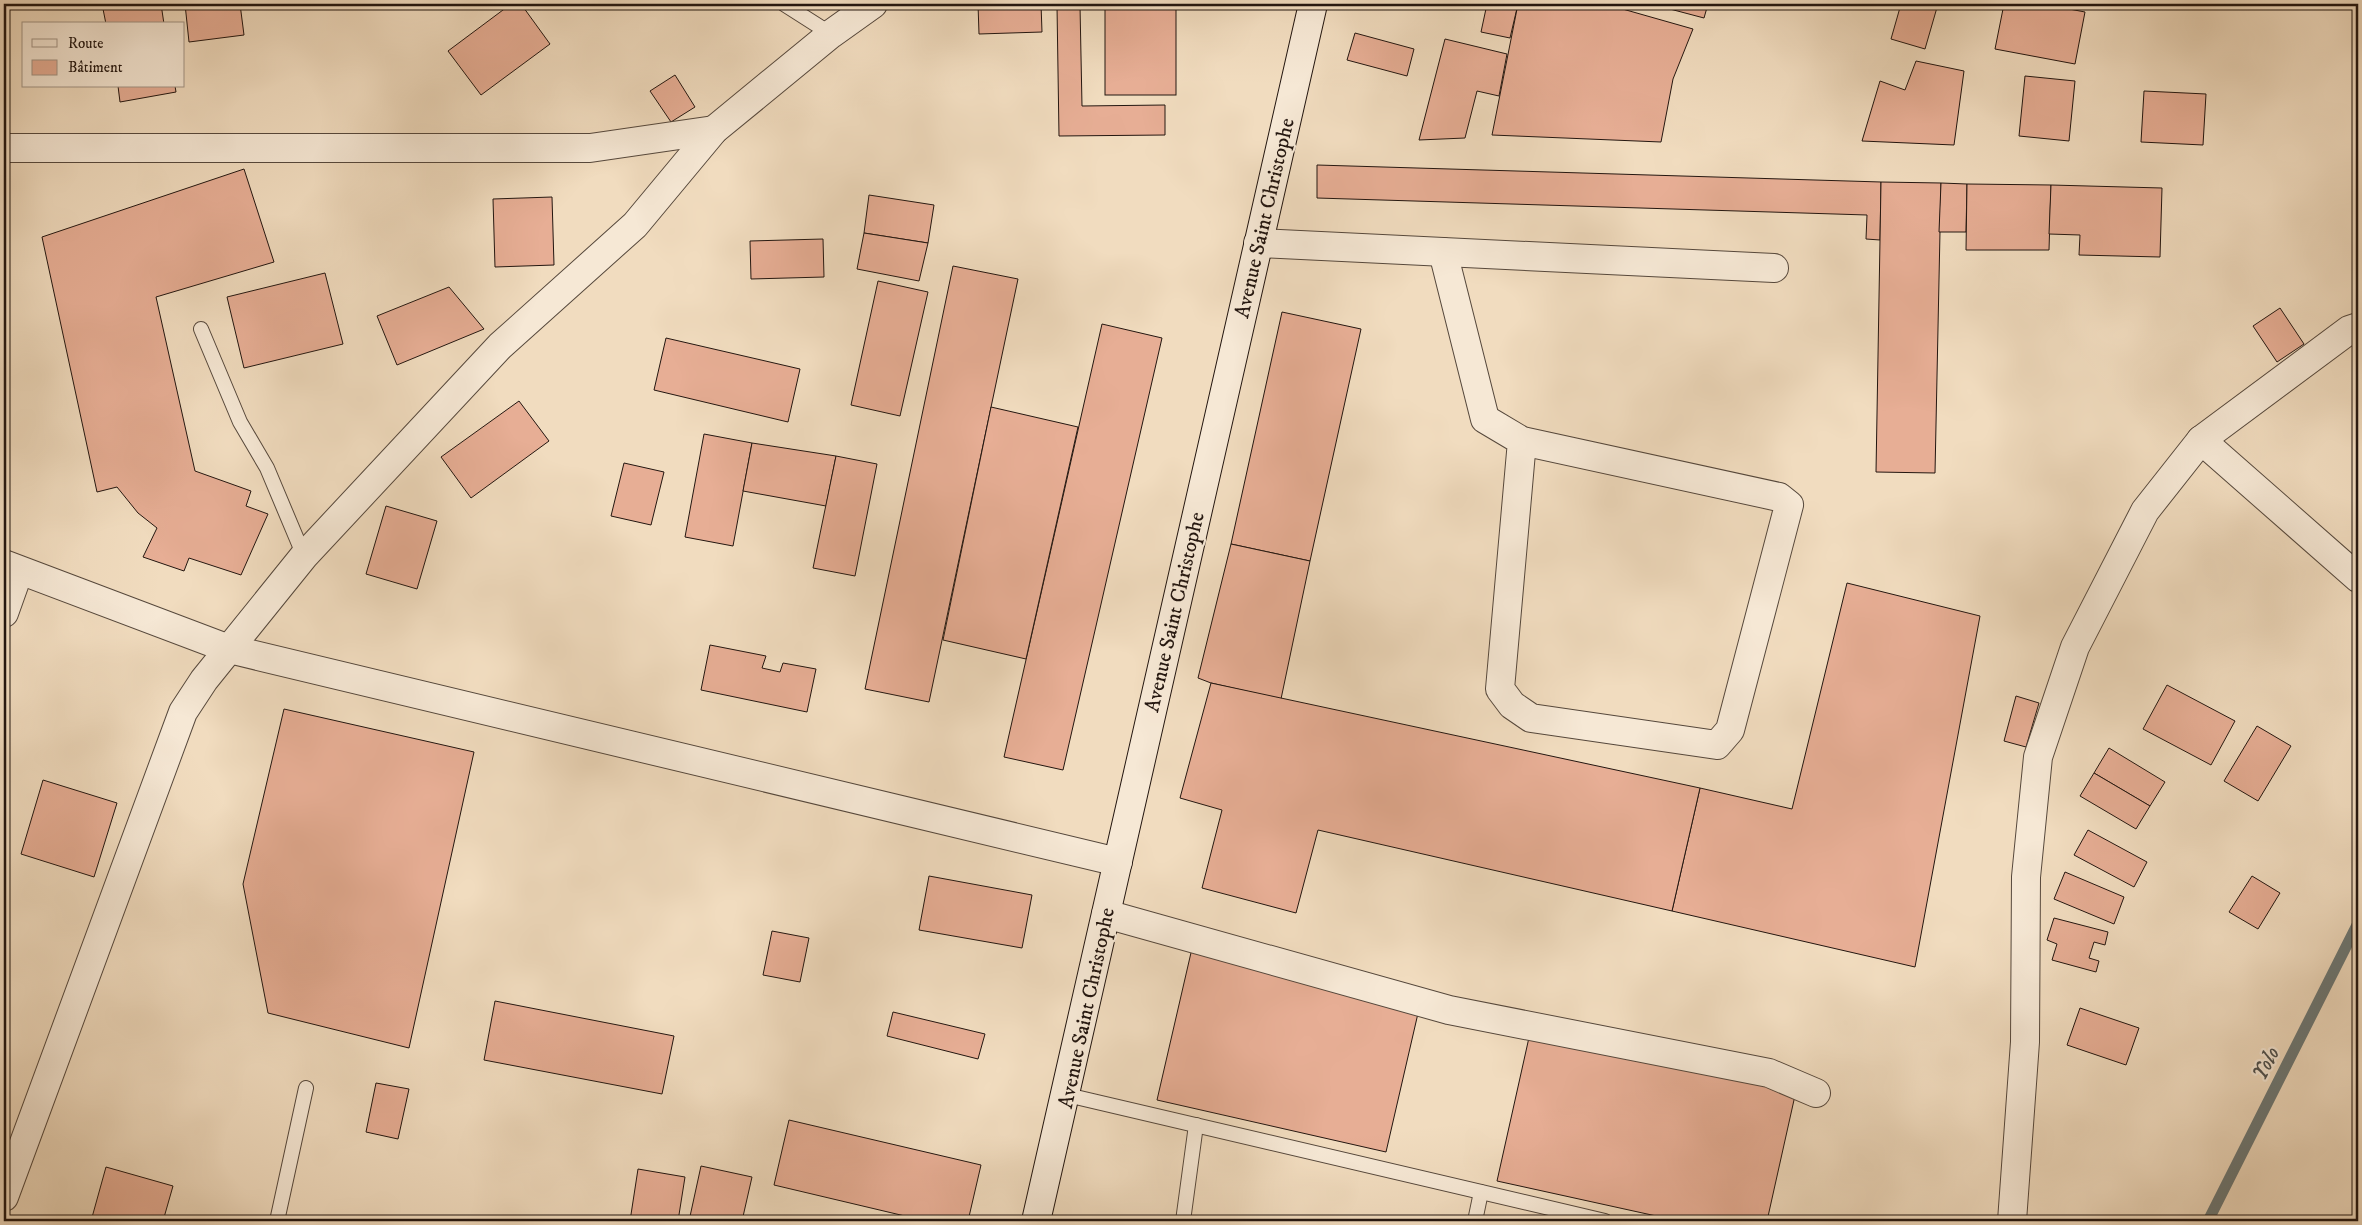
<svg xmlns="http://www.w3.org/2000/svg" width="2362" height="1225" viewBox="0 0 2362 1225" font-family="'IM FELL DW Pica',serif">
<rect width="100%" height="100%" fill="#f1dcbf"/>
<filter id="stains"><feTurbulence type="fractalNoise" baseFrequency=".004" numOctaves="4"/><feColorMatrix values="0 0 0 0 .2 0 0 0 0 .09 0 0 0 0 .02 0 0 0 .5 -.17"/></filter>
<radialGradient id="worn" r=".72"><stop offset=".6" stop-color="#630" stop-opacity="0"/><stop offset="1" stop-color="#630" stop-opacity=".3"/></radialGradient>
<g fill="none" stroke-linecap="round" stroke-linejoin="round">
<!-- stream -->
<path stroke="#6c7876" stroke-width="11" d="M 2208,1221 L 2358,923"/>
</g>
<!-- building -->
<g fill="#e7ae95" stroke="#231610">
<path d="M 102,4 L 161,4 L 164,24 L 106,24 Z"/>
<path d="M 185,4 L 240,4 L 244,35 L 189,42 Z"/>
<path d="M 511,4 L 521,4 L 550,44 L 481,95 L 448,51 Z"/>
<path d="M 978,4 L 1041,4 L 1042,32 L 979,34 Z"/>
<path d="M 1057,4 L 1088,4 L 1088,5 L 1057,6 Z"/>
<rect x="1105" y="4" width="71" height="91"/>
<path d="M 1487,4 L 1518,4 L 1510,38 L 1481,32 Z"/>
<path d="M 1518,4 L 1605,4 L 1693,29 L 1673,79 L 1661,142 L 1492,135 Z"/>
<path d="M 1651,4 L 1708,4 L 1704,18 Z"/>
<path d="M 1901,4 L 1938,4 L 1925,49 L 1891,39 Z"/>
<path d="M 2004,4 L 2043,4 L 2085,12 L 2075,64 L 1995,49 Z"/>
<path d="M 1057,6 L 1080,6 L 1082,106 L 1165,105 L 1165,135 L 1059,136 Z"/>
<path d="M 1355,33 L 1414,49 L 1407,76 L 1347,60 Z"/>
<path d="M 1445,39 L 1507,54 L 1499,96 L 1477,91 L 1465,138 L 1419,140 Z"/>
<path d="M 1916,61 L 1964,71 L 1954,145 L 1862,141 L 1880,81 L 1905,90 Z"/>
<path d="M 675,75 L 695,107 L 671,122 L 650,91 Z"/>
<path d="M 2025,76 L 2075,81 L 2069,141 L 2019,136 Z"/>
<path d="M 118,86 L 175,86 L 176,92 L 120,102 Z"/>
<path d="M 2144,91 L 2206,94 L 2203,145 L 2141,142 Z"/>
<path d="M 1317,165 L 1881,182 L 1880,240 L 1866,239 L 1867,215 L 1317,198 Z"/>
<path d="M 244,169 L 274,262 L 156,297 L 195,471 L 251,491 L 246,506 L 268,514 L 241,575 L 189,558 L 184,571 L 143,557 L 157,528 L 138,513 L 117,487 L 97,492 L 42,237 Z"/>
<path d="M 1881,182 L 1941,183 L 1935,473 L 1876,472 Z"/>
<path d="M 1941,183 L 1967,184 L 1966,232 L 1939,232 Z"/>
<path d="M 1967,184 L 2051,185 L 2049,250 L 1966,250 Z"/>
<path d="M 2051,185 L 2162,188 L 2160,257 L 2079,255 L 2080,235 L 2049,234 Z"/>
<path d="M 869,195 L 934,205 L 928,243 L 864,233 Z"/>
<path d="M 552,197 L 554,265 L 495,267 L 493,199 Z"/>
<path d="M 864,233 L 928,243 L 919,281 L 857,269 Z"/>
<path d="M 823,239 L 824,277 L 751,279 L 750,241 Z"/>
<path d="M 953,266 L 1018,279 L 929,702 L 865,689 Z"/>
<path d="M 325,273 L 343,344 L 244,368 L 227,297 Z"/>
<path d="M 878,281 L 928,292 L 900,416 L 851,405 Z"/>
<path d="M 449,287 L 484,329 L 397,365 L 377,316 Z"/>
<path d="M 2280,308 L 2304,344 L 2277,362 L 2253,326 Z"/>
<path d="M 1282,312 L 1361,329 L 1310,561 L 1231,544 Z"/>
<path d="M 1102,324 L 1162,338 L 1063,770 L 1004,757 Z"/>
<path d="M 666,338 L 800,369 L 788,422 L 654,390 Z"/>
<path d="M 519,401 L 549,441 L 471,498 L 441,457 Z"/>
<path d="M 991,407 L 1078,427 L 1026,659 L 943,640 Z"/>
<path d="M 704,434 L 752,443 L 733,546 L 685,537 Z"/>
<path d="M 752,443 L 836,456 L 826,506 L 743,491 Z"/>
<path d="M 836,456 L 877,464 L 855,576 L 813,568 Z"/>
<path d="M 624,463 L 664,472 L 651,525 L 611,516 Z"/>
<path d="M 386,506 L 437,521 L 417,589 L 366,574 Z"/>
<path d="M 1231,544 L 1310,561 L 1281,699 L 1211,683 L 1198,678 Z"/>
<path d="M 1847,583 L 1980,616 L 1915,967 L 1672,911 L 1700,788 L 1792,809 Z"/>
<path d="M 710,645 L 766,656 L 762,668 L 780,672 L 783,663 L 816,669 L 807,712 L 701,690 Z"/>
<path d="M 1211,683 L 1700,788 L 1672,911 L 1318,830 L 1296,913 L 1202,888 L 1222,810 L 1180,798 Z"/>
<path d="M 2167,685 L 2235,721 L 2211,765 L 2143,729 Z"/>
<path d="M 2016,696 L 2039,703 L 2026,747 L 2004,741 Z"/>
<path d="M 284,709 L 474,752 L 409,1048 L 268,1013 L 243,884 Z"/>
<path d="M 2257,726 L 2291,746 L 2258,801 L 2224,781 Z"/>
<path d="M 2109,748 L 2165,782 L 2150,806 L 2094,773 Z"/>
<path d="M 2094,773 L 2150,806 L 2136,829 L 2080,796 Z"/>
<path d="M 43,780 L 117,803 L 94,877 L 21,854 Z"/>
<path d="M 2088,830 L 2147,862 L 2134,887 L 2074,855 Z"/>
<path d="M 2065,872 L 2124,897 L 2114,924 L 2054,899 Z"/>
<path d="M 929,876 L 1032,895 L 1022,948 L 919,930 Z"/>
<path d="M 2252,876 L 2280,893 L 2258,929 L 2229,912 Z"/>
<path d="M 2054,918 L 2108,932 L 2105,945 L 2094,942 L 2089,958 L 2099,961 L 2096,972 L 2052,960 L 2057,944 L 2047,940 Z"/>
<path d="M 772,931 L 809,938 L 800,982 L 763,975 Z"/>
<path d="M 1193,944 L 1422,996 L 1386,1152 L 1157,1100 Z"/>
<path d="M 495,1001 L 674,1036 L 662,1094 L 484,1060 Z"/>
<path d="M 2080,1008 L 2139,1028 L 2126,1065 L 2067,1045 Z"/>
<path d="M 893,1012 L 985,1034 L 978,1059 L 887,1036 Z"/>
<path d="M 1530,1033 L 1796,1091 L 1767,1221 L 1679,1221 L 1497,1181 Z"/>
<path d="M 376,1083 L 409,1089 L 398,1139 L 366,1132 Z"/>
<path d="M 789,1120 L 981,1165 L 968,1221 L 926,1221 L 774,1185 Z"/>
<path d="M 701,1166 L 752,1177 L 742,1221 L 689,1221 Z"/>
<path d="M 106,1167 L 173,1186 L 163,1221 L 91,1221 Z"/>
<path d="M 638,1169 L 685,1177 L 678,1221 L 630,1221 Z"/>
</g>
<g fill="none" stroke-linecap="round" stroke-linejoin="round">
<defs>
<g id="lane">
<path d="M 784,4 L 831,34"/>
<path d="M 201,329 L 240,422 L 267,468 L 304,556"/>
<path d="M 1067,1095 L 1605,1221"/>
<path d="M 277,1221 L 306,1088"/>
<path d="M 1183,1221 L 1196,1125"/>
<path d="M 1475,1221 L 1481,1192"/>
</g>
<g id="street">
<path d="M 4,148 L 590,148 L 714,130"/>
<path d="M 1258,243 L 1774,268"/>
<path d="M 1443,252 L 1485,419 L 1522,441 L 1779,497 L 1789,505 L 1730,730 L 1717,745 L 1531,718 L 1512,705 L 1500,689 L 1522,441"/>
<path d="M 2201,440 L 2358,578"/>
<path d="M 4,564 L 229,649 L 1118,862"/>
<path d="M 4,613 L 19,571"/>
<path d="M 1106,914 L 1449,1010 L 1769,1073 L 1816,1093"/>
<path d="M 4,1197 L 183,712 L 204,680 L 304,556 L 500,346 L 635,225 L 714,130 L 831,34 L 873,4"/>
<path d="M 2012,1221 L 2025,1042 L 2026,877 L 2038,757 L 2075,647 L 2145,511 L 2201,440 L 2349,330 L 2358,327"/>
</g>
<path id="secondary" d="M 1036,1221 L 1313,4"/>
</defs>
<!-- lane casing -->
<use href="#lane" stroke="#56483c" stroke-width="16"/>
<!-- street casing -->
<use href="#street" stroke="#56483c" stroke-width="30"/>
<!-- secondary casing -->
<use href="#secondary" stroke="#231610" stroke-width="30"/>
<!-- lane -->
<use href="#lane" stroke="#f6e8d5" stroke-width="14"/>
<!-- street -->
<use href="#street" stroke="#f6e8d5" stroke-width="28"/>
<!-- secondary -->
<use href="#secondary" stroke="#f6e8d5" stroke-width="28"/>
</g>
<g text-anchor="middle" stroke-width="4.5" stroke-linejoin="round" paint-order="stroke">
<!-- street labels -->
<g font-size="21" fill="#231610" stroke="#f6e8d5">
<text transform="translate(1264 218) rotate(-77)" y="7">Avenue Saint Christophe</text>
<text transform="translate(1174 612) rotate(-77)" y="7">Avenue Saint Christophe</text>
<text transform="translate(1086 1008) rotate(-78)" y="7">Avenue Saint Christophe</text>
</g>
<!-- water labels -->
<g font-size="22" font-style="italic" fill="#4d4f4c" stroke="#f6e8d5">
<text transform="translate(2265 1063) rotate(-63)" y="8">Yolo</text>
</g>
</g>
<!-- margin -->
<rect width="2362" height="1225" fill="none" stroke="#f1dcbf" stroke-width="20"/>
<rect x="5" y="5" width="2352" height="1215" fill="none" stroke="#231610" stroke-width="2.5"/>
<rect x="10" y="10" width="2342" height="1205" fill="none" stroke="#231610"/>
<!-- legend -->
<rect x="22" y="22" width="162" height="65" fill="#f6e8d5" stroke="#a29486"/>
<rect x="32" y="39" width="25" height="8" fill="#f6e8d5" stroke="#a29486"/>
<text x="68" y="48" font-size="15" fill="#231610">Route</text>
<rect x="32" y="60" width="25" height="15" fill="#e7ae95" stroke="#a29486"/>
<text x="68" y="72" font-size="15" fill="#231610">Bâtiment</text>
<rect width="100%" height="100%" filter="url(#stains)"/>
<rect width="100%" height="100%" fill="url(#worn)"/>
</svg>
